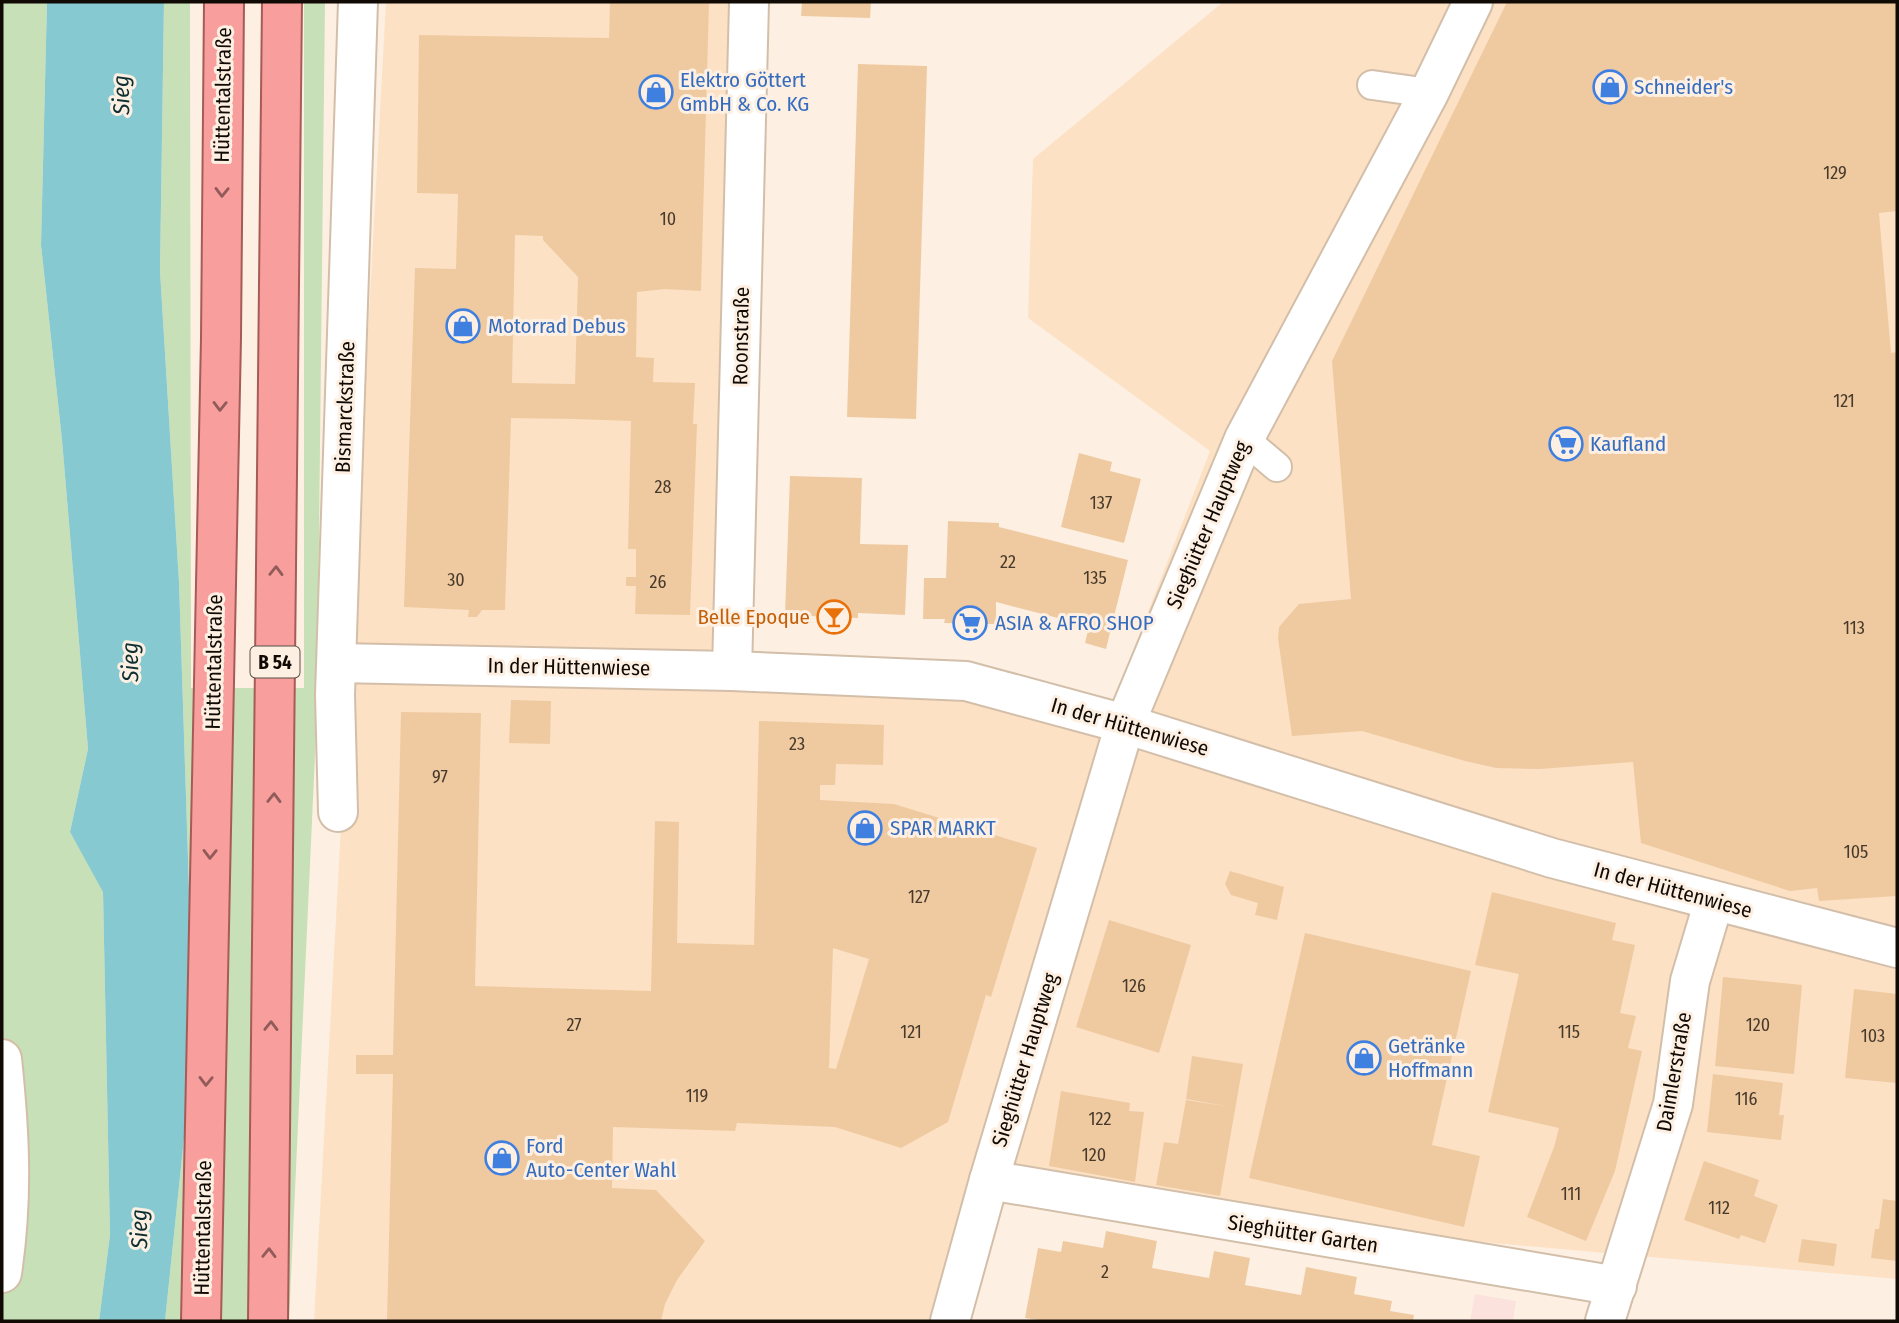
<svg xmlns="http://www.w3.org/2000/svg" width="1899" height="1323" viewBox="0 0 1899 1323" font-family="'Fira Sans Condensed',sans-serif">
<rect width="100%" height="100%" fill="#fdf0e3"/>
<!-- built -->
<path fill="#fce1c5" d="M 386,2 L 759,2 L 738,662 L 1109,713 L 1210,451 L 1028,318 L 1033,159 L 1223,2 L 1897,2 L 1897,1279 L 1009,1200 L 974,1233 L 950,1321 L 314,1321 Z"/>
<!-- industrial -->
<path fill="#fce2dd" d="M 1475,1294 L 1516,1301 L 1513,1321 L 1470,1321 Z"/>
<!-- green -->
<g fill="#c7e0b7">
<path d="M 2,2 L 47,2 L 41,245 L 62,440 L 88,749 L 70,832 L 103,891 L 110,1235 L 99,1321 L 2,1321 Z"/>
<path d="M 164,2 L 190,2 L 191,688 L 304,688 L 304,2 L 325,2 L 317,712 L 289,1321 L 165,1321 L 194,1042 L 179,582 L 160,271 Z"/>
</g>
<!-- water -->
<path fill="#87c9d1" d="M 47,2 L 164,2 L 160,271 L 179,582 L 194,1042 L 165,1321 L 99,1321 L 110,1235 L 103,892 L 70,832 L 88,749 L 62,440 L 41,245 Z"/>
<!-- building -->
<g fill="#efcaa1" fill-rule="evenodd">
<path d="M 610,2 L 709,2 L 701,291 L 665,289 L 637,292 L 636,357 L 654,358 L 653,382 L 695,383 L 693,424 L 697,424 L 690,615 L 635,614 L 636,586 L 626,586 L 626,577 L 636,577 L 636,549 L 628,549 L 631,421 L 574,419 L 511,418 L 505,610 L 482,610 L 477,617 L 468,617 L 469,610 L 404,607 L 415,268 L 456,269 L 458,194 L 417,193 L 419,35 L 609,38 ZM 515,235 L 543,236 L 543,240 L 578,277 L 575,384 L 512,383 Z"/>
<path d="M 802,2 L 871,2 L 870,18 L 801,16 Z"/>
<path d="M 1507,2 L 1897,2 L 1897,211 L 1879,213 L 1891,353 L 1897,352 L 1897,896 L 1819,901 L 1817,888 L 1790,891 L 1641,843 L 1633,762 L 1540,769 L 1496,768 L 1465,761 L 1362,731 L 1292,736 L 1278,638 L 1279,627 L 1299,604 L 1351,599 L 1332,361 Z"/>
<path d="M 858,64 L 927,66 L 916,419 L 847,417 Z"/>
<path d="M 1079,453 L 1112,462 L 1110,471 L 1141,479 L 1124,543 L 1061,527 Z"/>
<path d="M 790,476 L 862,478 L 860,544 L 908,545 L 905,615 L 858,613 L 858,618 L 785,615 Z"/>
<path d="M 948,521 L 999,523 L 999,527 L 1128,560 L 1106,649 L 1085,643 L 1089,626 L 996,602 L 996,624 L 944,623 L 945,619 L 923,619 L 924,578 L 946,578 Z"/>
<path d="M 511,700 L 551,701 L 550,744 L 509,743 Z"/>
<path d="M 401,712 L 481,713 L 475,986 L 651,991 L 655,821 L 679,822 L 677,943 L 754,945 L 759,721 L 884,725 L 883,765 L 836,764 L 835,785 L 820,785 L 820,800 L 894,804 L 1037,848 L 991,997 L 986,995 L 948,1122 L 901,1148 L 835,1127 L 737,1123 L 735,1131 L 613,1127 L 612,1188 L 656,1190 L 705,1241 L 677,1280 L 665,1304 L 661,1321 L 387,1321 L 393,1074 L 356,1074 L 356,1055 L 393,1055 ZM 833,948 L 869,959 L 836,1069 L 829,1068 Z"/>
<path d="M 1230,871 L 1284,887 L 1277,920 L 1255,915 L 1258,903 L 1231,895 L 1225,884 Z"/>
<path d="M 1492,892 L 1616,923 L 1612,940 L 1635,945 L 1620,1013 L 1636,1016 L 1628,1048 L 1642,1051 L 1615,1171 L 1586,1241 L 1527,1217 L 1554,1147 L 1559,1128 L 1488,1112 L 1519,974 L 1475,965 Z"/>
<path d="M 1109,920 L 1191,945 L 1159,1053 L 1076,1027 Z"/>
<path d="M 1305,933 L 1471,971 L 1432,1145 L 1480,1156 L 1464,1227 L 1249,1178 Z"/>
<path d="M 1723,977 L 1802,985 L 1794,1074 L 1715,1066 Z"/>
<path d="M 1854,989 L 1897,994 L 1897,1083 L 1845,1078 Z"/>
<path d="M 1192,1056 L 1243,1064 L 1220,1196 L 1156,1185 L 1164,1142 L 1178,1144 L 1186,1100 L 1231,1107 L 1186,1099 Z"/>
<path d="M 1713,1074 L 1783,1083 L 1779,1115 L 1784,1115 L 1781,1140 L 1707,1132 Z"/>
<path d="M 1061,1091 L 1130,1103 L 1129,1111 L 1144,1112 L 1135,1182 L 1049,1166 Z"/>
<path d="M 1704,1161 L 1759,1180 L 1754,1196 L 1778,1205 L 1765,1243 L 1741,1235 L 1739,1239 L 1684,1220 Z"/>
<path d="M 1883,1199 L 1897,1201 L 1897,1261 L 1871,1258 L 1875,1229 L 1879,1229 Z"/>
<path d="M 1106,1231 L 1157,1241 L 1152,1268 L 1209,1278 L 1214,1251 L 1250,1258 L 1245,1285 L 1301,1295 L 1306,1267 L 1357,1277 L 1354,1294 L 1392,1301 L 1390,1311 L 1414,1315 L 1413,1321 L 1045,1321 L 1025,1318 L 1038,1248 L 1061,1252 L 1063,1241 L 1103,1248 Z"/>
<path d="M 1802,1239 L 1837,1244 L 1834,1266 L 1798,1262 Z"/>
</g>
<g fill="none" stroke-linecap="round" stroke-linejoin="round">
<defs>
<g id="service">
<path d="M 1372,85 L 1429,93"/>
<path d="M 1244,439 L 1277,467"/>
</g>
<g id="minor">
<path d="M 337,663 L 732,671 L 966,681 L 1125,724 L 1552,858 L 1897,948"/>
<path d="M 732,671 L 749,2"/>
<path d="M 338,812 L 335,695 L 358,2"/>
<path d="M 2,1059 C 10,1134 13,1199 2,1273"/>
<path d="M 989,1180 L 1617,1286"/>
<path d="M 950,1321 L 989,1180 L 1125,724 L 1244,439 L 1429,93 L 1473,2"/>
<path d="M 1605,1321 L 1673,1104 L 1690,981 L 1714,901"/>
</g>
<g id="trunk">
<path d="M 201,1321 L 221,338 L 224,2"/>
<path d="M 268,1321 L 282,2"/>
</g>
</defs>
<!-- service casing -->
<use href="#service" stroke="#d3bfa9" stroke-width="32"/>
<!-- minor casing -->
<use href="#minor" stroke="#d3bfa9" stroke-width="42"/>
<!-- trunk casing -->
<use href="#trunk" stroke="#a65b57" stroke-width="42"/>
<!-- service -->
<use href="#service" stroke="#fff" stroke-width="28"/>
<!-- minor -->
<use href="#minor" stroke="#fff" stroke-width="38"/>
<!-- trunk -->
<use href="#trunk" stroke="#f89e9c" stroke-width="38"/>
</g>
<!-- one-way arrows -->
<defs><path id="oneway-chevron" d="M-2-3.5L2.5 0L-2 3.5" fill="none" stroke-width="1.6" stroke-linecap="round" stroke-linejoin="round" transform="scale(1.75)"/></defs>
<g stroke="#905b58">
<use href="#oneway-chevron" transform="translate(222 192) rotate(91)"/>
<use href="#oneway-chevron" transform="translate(220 406) rotate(91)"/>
<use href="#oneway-chevron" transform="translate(276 571) rotate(-89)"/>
<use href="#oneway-chevron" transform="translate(274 798) rotate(-89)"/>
<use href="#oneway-chevron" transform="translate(210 854) rotate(91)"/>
<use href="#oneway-chevron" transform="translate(271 1026) rotate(-89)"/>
<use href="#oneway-chevron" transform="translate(206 1081) rotate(91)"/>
<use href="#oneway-chevron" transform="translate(269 1253) rotate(-89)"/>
</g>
<!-- icons -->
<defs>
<symbol id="shop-ring" viewBox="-11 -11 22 22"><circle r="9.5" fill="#fdf0e3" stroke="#3f7fe0" stroke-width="1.5"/><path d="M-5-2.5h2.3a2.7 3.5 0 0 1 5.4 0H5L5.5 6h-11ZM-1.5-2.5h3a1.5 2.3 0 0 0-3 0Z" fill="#3f7fe0"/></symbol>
<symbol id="supermarket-ring" viewBox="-11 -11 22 22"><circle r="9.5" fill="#fdf0e3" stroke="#3f7fe0" stroke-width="1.5"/><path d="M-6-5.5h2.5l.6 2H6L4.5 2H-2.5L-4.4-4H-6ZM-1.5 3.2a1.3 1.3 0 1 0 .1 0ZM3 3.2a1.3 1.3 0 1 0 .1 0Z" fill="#3f7fe0"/></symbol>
<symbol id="bar-ring" viewBox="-11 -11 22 22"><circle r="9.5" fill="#fdf0e3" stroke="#e8710a" stroke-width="1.5"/><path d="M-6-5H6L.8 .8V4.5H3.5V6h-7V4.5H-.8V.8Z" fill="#e8710a"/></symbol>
</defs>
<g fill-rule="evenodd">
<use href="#shop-ring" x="1591" y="68" width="38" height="38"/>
<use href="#shop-ring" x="637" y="73" width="38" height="38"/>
<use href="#shop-ring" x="444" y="307" width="38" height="38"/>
<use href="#supermarket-ring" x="1547" y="425" width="38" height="38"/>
<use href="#bar-ring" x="815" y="598" width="38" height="38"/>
<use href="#supermarket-ring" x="951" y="604" width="38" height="38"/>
<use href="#shop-ring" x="846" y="809" width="38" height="38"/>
<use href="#shop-ring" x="1345" y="1039" width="38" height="38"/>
<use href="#shop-ring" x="483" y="1139" width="38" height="38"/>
</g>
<g text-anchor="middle" stroke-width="6" stroke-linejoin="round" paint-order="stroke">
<!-- number labels -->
<g font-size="18" fill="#483a2b">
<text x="1835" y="179">129</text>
<text x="668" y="225">10</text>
<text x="1844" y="407">121</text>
<text x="663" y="493">28</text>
<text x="1101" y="509">137</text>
<text x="1008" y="568">22</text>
<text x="1095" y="584">135</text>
<text x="456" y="586">30</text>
<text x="658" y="588">26</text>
<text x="1854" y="634">113</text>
<text x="797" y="750">23</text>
<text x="440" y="783">97</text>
<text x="1856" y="858">105</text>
<text x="919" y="903">127</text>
<text x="1134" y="992">126</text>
<text x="574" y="1031">27</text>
<text x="1758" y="1031">120</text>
<text x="911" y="1038">121</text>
<text x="1569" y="1038">115</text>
<text x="1873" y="1042">103</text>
<text x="697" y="1102">119</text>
<text x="1746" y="1105">116</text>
<text x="1100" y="1125">122</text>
<text x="1094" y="1161">120</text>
<text x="1571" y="1200">111</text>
<text x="1719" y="1214">112</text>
<text x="1105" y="1278">2</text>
</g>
<!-- shield labels -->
<rect fill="#fdf0e3" stroke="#584f47" stroke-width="2" x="250.5" y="646.5" width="49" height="31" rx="5"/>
<g font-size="19" font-weight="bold" fill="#110a04">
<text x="275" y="669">B 54</text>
</g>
<!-- shop labels -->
<g font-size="21" fill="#366cbe" stroke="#fdf0e3" text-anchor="start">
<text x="680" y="87">Elektro Göttert<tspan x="680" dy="24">GmbH &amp; Co. KG</tspan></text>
<text x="1634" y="94">Schneider's</text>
<text x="488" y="333">Motorrad Debus</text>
<text x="1590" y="451">Kaufland</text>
<text x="995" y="630">ASIA &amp; AFRO SHOP</text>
<text x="890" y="835">SPAR MARKT</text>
<text x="1388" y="1053">Getränke<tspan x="1388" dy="24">Hoffmann</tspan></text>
<text x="526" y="1153">Ford<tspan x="526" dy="24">Auto-Center Wahl</tspan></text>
</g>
<!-- street labels -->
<g font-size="21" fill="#110a04" stroke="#fdf0e3">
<text transform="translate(223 95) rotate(-89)" y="7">Hüttentalstraße</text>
<text transform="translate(741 336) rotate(-89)" y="7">Roonstraße</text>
<text transform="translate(345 407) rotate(-88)" y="7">Bismarckstraße</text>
<text transform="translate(1208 525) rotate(-67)" y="7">Sieghütter Hauptweg</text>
<text transform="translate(214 662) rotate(-89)" y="7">Hüttentalstraße</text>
<text transform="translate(569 667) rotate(1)" y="7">In der Hüttenwiese</text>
<text transform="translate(1130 727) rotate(16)" y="7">In der Hüttenwiese</text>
<text transform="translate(1673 890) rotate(15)" y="7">In der Hüttenwiese</text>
<text transform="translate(1025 1060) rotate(-73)" y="7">Sieghütter Hauptweg</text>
<text transform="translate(1674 1072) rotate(-80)" y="7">Daimlerstraße</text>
<text transform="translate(203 1228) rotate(-89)" y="7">Hüttentalstraße</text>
<text transform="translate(1303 1234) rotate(9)" y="7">Sieghütter Garten</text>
</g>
<!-- food labels -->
<g font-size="21" fill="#c56008" stroke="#fdf0e3" text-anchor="end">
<text x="810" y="624">Belle Epoque</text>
</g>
<!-- water labels -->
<g font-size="23" font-style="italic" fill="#0d2f32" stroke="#fdf0e3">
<text transform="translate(121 95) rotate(-91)" y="8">Sieg</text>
<text transform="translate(130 662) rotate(-91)" y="8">Sieg</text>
<text transform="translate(139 1229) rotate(-91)" y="8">Sieg</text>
</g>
</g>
<!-- border -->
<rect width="1899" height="1323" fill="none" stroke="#110a04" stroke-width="7"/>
</svg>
